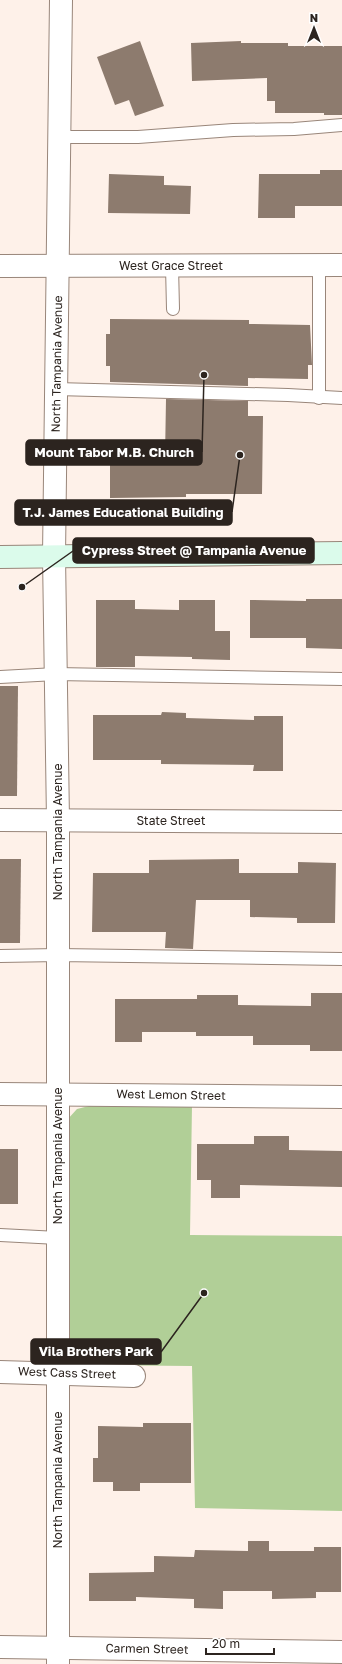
<svg xmlns="http://www.w3.org/2000/svg" width="342" height="1664" viewBox="0 0 342 1664" font-family="'Golos Text',sans-serif">
<rect width="100%" height="100%" fill="#fef1e9"/>
<!-- green -->
<path fill="#b1cf97" d="M 192,1105 L 190,1235 L 342,1236 L 342,1511 L 195,1508 L 192,1366 L 80,1365 L 69,1362 L 67,1120 L 77,1109 L 89,1106 Z"/>
<!-- building -->
<g fill="#8d7b6e">
<path d="M 140,41 L 164,106 L 135,116 L 129,100 L 115,105 L 97,57 Z"/>
<path d="M 241,41 L 241,43 L 288,43 L 288,46 L 342,46 L 342,115 L 324,115 L 324,113 L 275,113 L 275,101 L 267,101 L 267,78 L 192,81 L 191,43 Z"/>
<path d="M 320,170 L 342,170 L 342,206 L 295,206 L 295,218 L 258,218 L 259,174 L 320,174 Z"/>
<path d="M 109,174 L 164,176 L 164,185 L 191,186 L 190,214 L 108,213 Z"/>
<path d="M 110,319 L 249,320 L 249,324 L 310,325 L 312,365 L 308,365 L 308,379 L 248,378 L 248,386 L 110,382 L 110,366 L 106,366 L 106,334 L 110,334 Z"/>
<path d="M 166,399 L 248,401 L 248,416 L 263,416 L 262,494 L 186,494 L 186,497 L 110,498 L 110,457 L 165,457 Z"/>
<path d="M 306,599 L 342,599 L 342,649 L 306,648 L 306,638 L 250,638 L 250,600 L 306,601 Z"/>
<path d="M 96,600 L 135,600 L 135,609 L 179,610 L 179,600 L 215,600 L 215,631 L 230,631 L 230,660 L 192,659 L 192,657 L 135,656 L 135,667 L 96,667 Z"/>
<path d="M 0,686 L 18,686 L 17,796 L 0,796 Z"/>
<path d="M 162,712 L 186,713 L 186,718 L 254,720 L 254,716 L 283,716 L 283,771 L 253,771 L 254,765 L 161,764 L 161,760 L 93,760 L 93,715 L 161,715 Z"/>
<path d="M 0,859 L 21,859 L 20,943 L 0,943 Z"/>
<path d="M 239,859 L 239,873 L 298,873 L 298,862 L 336,863 L 335,923 L 297,923 L 297,918 L 250,917 L 250,900 L 196,900 L 193,949 L 165,948 L 166,932 L 92,932 L 93,873 L 149,873 L 149,860 Z"/>
<path d="M 311,993 L 342,993 L 342,1051 L 310,1051 L 310,1045 L 253,1045 L 253,1036 L 196,1036 L 196,1032 L 142,1032 L 142,1042 L 115,1042 L 115,999 L 197,999 L 197,995 L 238,995 L 238,1005 L 311,1006 Z"/>
<path d="M 254,1136 L 289,1136 L 289,1150 L 342,1151 L 342,1187 L 240,1185 L 240,1198 L 211,1198 L 211,1180 L 197,1180 L 197,1144 L 254,1144 Z"/>
<rect x="0" y="1149" width="18" height="55"/>
<path d="M 143,1423 L 191,1423 L 191,1483 L 140,1483 L 140,1491 L 113,1491 L 113,1482 L 93,1482 L 93,1458 L 98,1458 L 98,1426 L 143,1427 Z"/>
<path d="M 248,1541 L 269,1541 L 269,1551 L 314,1551 L 314,1547 L 341,1547 L 341,1592 L 316,1592 L 316,1598 L 272,1599 L 272,1591 L 223,1591 L 223,1609 L 194,1608 L 194,1599 L 136,1597 L 136,1601 L 89,1601 L 89,1573 L 154,1572 L 154,1556 L 194,1557 L 195,1550 L 248,1551 Z"/>
</g>
<g fill="none" stroke-linecap="round" stroke-linejoin="round">
<defs>
<g id="lane">
<path d="M 59,137 L 138,137 L 233,130 L 294,129 L 342,125"/>
<path d="M 172,266 L 173,309"/>
<path d="M 56,389 L 288,395 L 342,398"/>
<path d="M 319,398 L 319,265"/>
<path d="M 0,677 L 56,674 L 342,679"/>
<path d="M 0,956 L 58,955 L 342,959"/>
<path d="M 0,1235 L 58,1238"/>
</g>
<g id="street">
<path d="M 0,266 L 342,265"/>
<path d="M 0,820 L 342,822"/>
<path d="M 0,1094 L 342,1097"/>
<path d="M 0,1372 L 134,1376"/>
<path d="M 0,1647 L 342,1652"/>
<path d="M 58,1664 L 58,821 L 54,556 L 61,0"/>
</g>
<path id="secondary" d="M 0,557 L 342,553"/>
</defs>
<!-- lane casing -->
<use href="#lane" stroke="#99867a" stroke-width="14"/>
<!-- street casing -->
<use href="#street" stroke="#99867a" stroke-width="24"/>
<!-- secondary casing -->
<use href="#secondary" stroke="#99867a" stroke-width="24"/>
<!-- lane -->
<use href="#lane" stroke="#fff" stroke-width="12"/>
<!-- street -->
<use href="#street" stroke="#fff" stroke-width="22"/>
<!-- secondary -->
<use href="#secondary" stroke="#dbfbeb" stroke-width="22"/>
</g>
<g text-anchor="middle" stroke-width="4" stroke-linejoin="round" paint-order="stroke">
<!-- street labels -->
<g font-size="12" fill="#2c241f" stroke="#fff">
<text x="171" y="270">West Grace Street</text>
<text transform="translate(57 364) rotate(-89)" y="4">North Tampania Avenue</text>
<text x="171" y="825">State Street</text>
<text transform="translate(58 832) rotate(-90)" y="4">North Tampania Avenue</text>
<text transform="translate(171 1095) rotate(1)" y="4">West Lemon Street</text>
<text transform="translate(58 1156) rotate(-90)" y="4">North Tampania Avenue</text>
<text transform="translate(67 1373) rotate(2)" y="4">West Cass Street</text>
<text transform="translate(58 1480) rotate(-90)" y="4">North Tampania Avenue</text>
<text transform="translate(147 1649) rotate(1)" y="4">Carmen Street</text>
</g>
</g>
<!-- callouts -->
<path fill="none" stroke="#2c241f" stroke-width="1.5" d="M204 375L202 452M240 455L232 512M22 587L73 551M204 1293L161 1352"/>
<g fill="#2c241f" stroke="#fff" stroke-width="1.5">
<circle cx="204" cy="375" r="4"/>
<circle cx="240" cy="455" r="4"/>
<circle cx="22" cy="587" r="4"/>
<circle cx="204" cy="1293" r="4"/>
</g>
<g fill="#2c241f" stroke="#2c241f" stroke-width="1.5">
<rect x="26" y="440" width="176" height="25" rx="4"/>
<rect x="15" y="500" width="217" height="25" rx="4"/>
<rect x="73" y="538" width="241" height="25" rx="4"/>
<rect x="31" y="1339" width="130" height="25" rx="4"/>
</g>
<g font-size="13" text-anchor="middle" font-weight="bold" fill="#fff">
<text x="114" y="457">Mount Tabor M.B. Church</text>
<text x="123" y="517">T.J. James Educational Building</text>
<text x="194" y="555">Cypress Street @ Tampania Avenue</text>
<text x="96" y="1356">Vila Brothers Park</text>
</g>
<!-- north arrow -->
<g transform="translate(314 28)" stroke="#ffffff" stroke-width="3" paint-order="stroke">
<path d="M0-3L7 15L0 10L-7 15Z" fill="#2c241f"/>
<text y="-6" font-size="11" font-weight="bold" text-anchor="middle" fill="#2c241f">N</text>
</g>
<!-- scale -->
<path d="M206 1648v6h68v-6" fill="none" stroke="#2c241f" stroke-width="2"/>
<text x="212" y="1648" font-size="12" fill="#2c241f" stroke="#ffffff" stroke-width="3" paint-order="stroke">20 m</text>
</svg>
